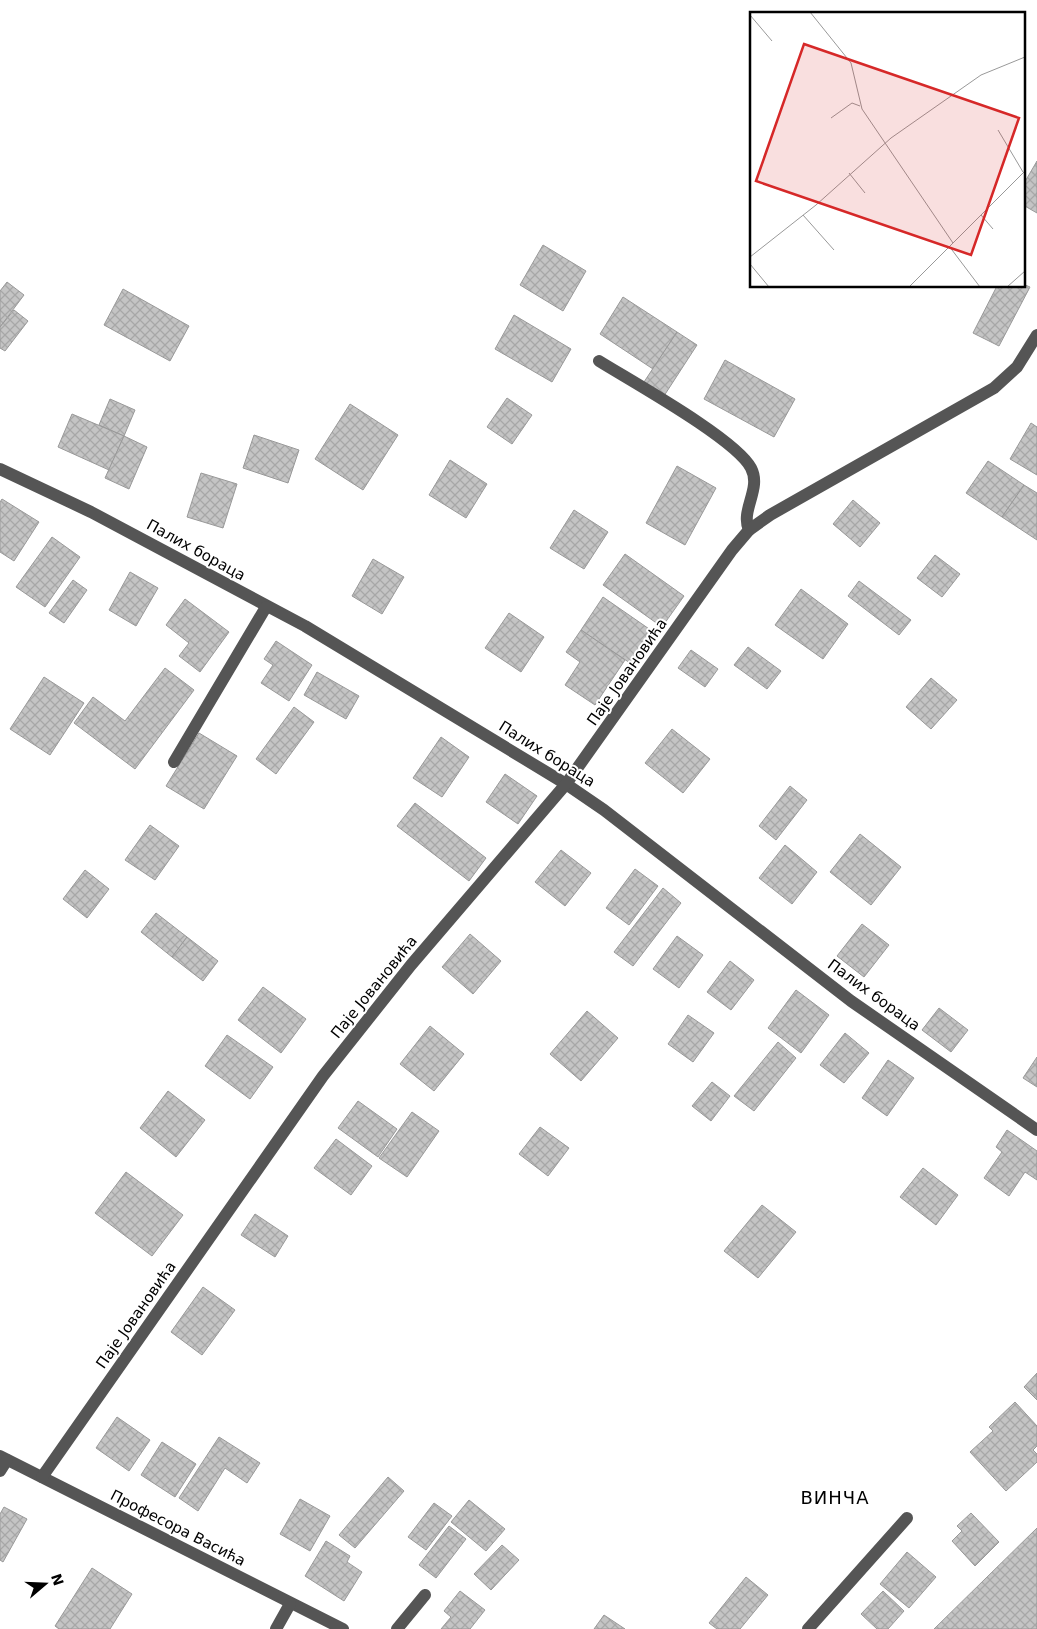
<svg xmlns="http://www.w3.org/2000/svg" width="1037" height="1629" viewBox="0 0 1037 1629" font-family="'DejaVu Sans',sans-serif">
<defs>
<pattern id="building-cross-hatch" width="8" height="8" patternUnits="userSpaceOnUse" patternTransform="scale(1.25)"><rect width="8" height="8" fill="#c4c4c4"/><path d="M0 0l8 8M0 8l8-8" fill="none" stroke="#a7a7a7"/></pattern>
</defs>
<rect width="100%" height="100%" fill="#fff"/>
<!-- building -->
<g fill="url(#building-cross-hatch)" stroke="#999">
<path d="M 1037,161 L 1037,213 L 1023,205 L 1023,185 Z"/>
<path d="M 543,245 L 586,271 L 563,311 L 520,285 Z"/>
<path d="M 7,282 L 24,295 L 0,327 L 0,291 Z"/>
<path d="M 1023,284 L 1030,287 L 999,346 L 973,333 L 997,286 L 1023,286 Z"/>
<path d="M 123,289 L 189,326 L 170,361 L 104,325 Z"/>
<path d="M 623,297 L 677,332 L 653,369 L 600,334 Z"/>
<path d="M 14,310 L 28,321 L 5,351 L 0,348 L 0,327 Z"/>
<path d="M 514,315 L 571,349 L 552,382 L 495,349 Z"/>
<path d="M 677,332 L 697,345 L 662,399 L 642,385 Z"/>
<path d="M 725,360 L 795,399 L 774,437 L 704,399 Z"/>
<path d="M 507,398 L 532,415 L 512,444 L 487,427 Z"/>
<path d="M 110,399 L 135,410 L 124,436 L 99,425 Z"/>
<path d="M 350,404 L 398,435 L 363,490 L 315,459 Z"/>
<path d="M 72,414 L 124,436 L 109,470 L 58,447 Z"/>
<path d="M 1031,423 L 1037,427 L 1037,475 L 1010,459 Z"/>
<path d="M 254,435 L 299,450 L 288,483 L 243,468 Z"/>
<path d="M 124,436 L 147,447 L 129,489 L 105,478 Z"/>
<path d="M 450,460 L 487,484 L 466,518 L 429,495 Z"/>
<path d="M 988,461 L 1024,485 L 1002,517 L 966,493 Z"/>
<path d="M 677,466 L 716,488 L 685,545 L 646,523 Z"/>
<path d="M 201,473 L 237,484 L 223,528 L 187,517 Z"/>
<path d="M 1024,485 L 1037,493 L 1037,540 L 1002,517 Z"/>
<path d="M 2,499 L 39,522 L 14,561 L 0,552 L 0,502 Z"/>
<path d="M 853,500 L 880,523 L 860,547 L 833,524 Z"/>
<path d="M 574,510 L 608,532 L 584,569 L 550,548 Z"/>
<path d="M 52,537 L 80,557 L 45,607 L 16,587 Z"/>
<path d="M 625,554 L 684,596 L 662,627 L 603,585 Z"/>
<path d="M 935,555 L 960,574 L 942,597 L 917,578 Z"/>
<path d="M 373,559 L 404,577 L 382,614 L 352,596 Z"/>
<path d="M 130,572 L 158,588 L 136,626 L 109,610 Z"/>
<path d="M 73,580 L 87,590 L 64,623 L 49,613 Z"/>
<path d="M 859,581 L 911,620 L 899,635 L 848,596 Z"/>
<path d="M 801,589 L 848,624 L 823,659 L 775,625 Z"/>
<path d="M 603,597 L 655,633 L 633,665 L 581,630 Z"/>
<path d="M 185,599 L 229,632 L 200,672 L 179,656 L 189,643 L 166,625 Z"/>
<path d="M 509,613 L 544,637 L 521,672 L 485,648 Z"/>
<path d="M 581,630 L 625,660 L 595,705 L 565,685 L 580,662 L 566,652 Z"/>
<path d="M 276,641 L 312,665 L 289,701 L 261,683 L 273,665 L 264,659 Z"/>
<path d="M 748,647 L 781,671 L 767,689 L 734,665 Z"/>
<path d="M 691,650 L 718,669 L 705,687 L 678,668 Z"/>
<path d="M 165,668 L 194,690 L 135,769 L 74,723 L 93,697 L 125,721 Z"/>
<path d="M 317,672 L 359,696 L 346,719 L 304,695 Z"/>
<path d="M 44,677 L 84,703 L 50,755 L 10,729 Z"/>
<path d="M 931,678 L 957,700 L 931,729 L 906,707 Z"/>
<path d="M 294,707 L 314,722 L 276,774 L 256,759 Z"/>
<path d="M 672,729 L 710,759 L 683,793 L 645,763 Z"/>
<path d="M 199,733 L 237,756 L 204,809 L 166,786 Z"/>
<path d="M 441,737 L 469,757 L 442,797 L 413,778 Z"/>
<path d="M 505,774 L 537,796 L 518,824 L 486,802 Z"/>
<path d="M 790,786 L 807,800 L 776,840 L 759,826 Z"/>
<path d="M 415,803 L 486,858 L 469,881 L 397,826 Z"/>
<path d="M 150,825 L 179,846 L 155,880 L 125,860 Z"/>
<path d="M 860,834 L 901,867 L 871,905 L 830,872 Z"/>
<path d="M 785,845 L 817,872 L 792,904 L 759,878 Z"/>
<path d="M 561,850 L 591,873 L 565,906 L 535,882 Z"/>
<path d="M 635,869 L 658,886 L 629,925 L 606,908 Z"/>
<path d="M 85,870 L 109,889 L 87,918 L 63,899 Z"/>
<path d="M 663,888 L 681,903 L 633,966 L 614,952 Z"/>
<path d="M 156,913 L 187,937 L 172,957 L 141,932 Z"/>
<path d="M 862,924 L 889,945 L 864,977 L 837,956 Z"/>
<path d="M 470,934 L 501,961 L 473,994 L 442,967 Z"/>
<path d="M 677,936 L 703,955 L 679,988 L 653,969 Z"/>
<path d="M 187,937 L 218,961 L 203,981 L 172,957 Z"/>
<path d="M 730,961 L 754,980 L 731,1010 L 707,992 Z"/>
<path d="M 263,987 L 306,1019 L 281,1053 L 238,1020 Z"/>
<path d="M 796,990 L 829,1015 L 801,1053 L 768,1028 Z"/>
<path d="M 939,1008 L 968,1030 L 951,1052 L 922,1030 Z"/>
<path d="M 587,1011 L 618,1038 L 581,1081 L 550,1054 Z"/>
<path d="M 688,1015 L 714,1033 L 693,1062 L 668,1044 Z"/>
<path d="M 430,1026 L 464,1054 L 434,1091 L 400,1064 Z"/>
<path d="M 845,1033 L 869,1053 L 844,1083 L 820,1065 Z"/>
<path d="M 227,1035 L 273,1067 L 250,1099 L 205,1066 Z"/>
<path d="M 778,1042 L 796,1058 L 754,1111 L 734,1096 Z"/>
<path d="M 1037,1057 L 1037,1087 L 1023,1078 Z"/>
<path d="M 888,1060 L 914,1078 L 887,1116 L 862,1098 Z"/>
<path d="M 712,1082 L 730,1096 L 711,1121 L 692,1106 Z"/>
<path d="M 168,1091 L 205,1120 L 176,1157 L 140,1128 Z"/>
<path d="M 358,1101 L 397,1129 L 378,1157 L 338,1128 Z"/>
<path d="M 412,1112 L 439,1131 L 407,1177 L 379,1158 Z"/>
<path d="M 540,1127 L 569,1148 L 548,1176 L 519,1154 Z"/>
<path d="M 1007,1130 L 1037,1151 L 1037,1180 L 1025,1172 L 1009,1196 L 984,1178 L 1002,1152 L 996,1147 Z"/>
<path d="M 336,1139 L 372,1166 L 351,1195 L 314,1168 Z"/>
<path d="M 923,1168 L 958,1195 L 936,1225 L 900,1197 Z"/>
<path d="M 126,1172 L 183,1215 L 152,1256 L 95,1213 Z"/>
<path d="M 762,1205 L 796,1232 L 758,1278 L 724,1251 Z"/>
<path d="M 255,1214 L 288,1236 L 275,1257 L 241,1235 Z"/>
<path d="M 203,1287 L 235,1310 L 202,1355 L 171,1332 Z"/>
<path d="M 1037,1373 L 1037,1400 L 1024,1387 Z"/>
<path d="M 1015,1402 L 1037,1426 L 1037,1446 L 1033,1450 L 1037,1454 L 1037,1462 L 1006,1491 L 970,1452 L 993,1431 L 989,1427 Z"/>
<path d="M 117,1417 L 150,1440 L 129,1471 L 96,1448 Z"/>
<path d="M 219,1437 L 260,1463 L 247,1483 L 225,1468 L 198,1511 L 179,1498 Z"/>
<path d="M 162,1442 L 196,1464 L 175,1497 L 141,1475 Z"/>
<path d="M 388,1477 L 404,1491 L 355,1548 L 339,1535 Z"/>
<path d="M 300,1499 L 330,1516 L 310,1551 L 280,1534 Z"/>
<path d="M 469,1500 L 505,1529 L 486,1551 L 451,1522 Z"/>
<path d="M 434,1503 L 452,1516 L 426,1550 L 408,1537 Z"/>
<path d="M 4,1507 L 27,1519 L 3,1562 L 0,1560 L 0,1514 Z"/>
<path d="M 971,1513 L 999,1542 L 975,1566 L 952,1541 L 962,1531 L 957,1526 Z"/>
<path d="M 449,1526 L 466,1539 L 436,1578 L 419,1565 Z"/>
<path d="M 1037,1528 L 1037,1629 L 934,1629 Z"/>
<path d="M 326,1541 L 350,1556 L 347,1562 L 362,1572 L 344,1601 L 305,1576 Z"/>
<path d="M 502,1545 L 519,1560 L 491,1590 L 474,1574 Z"/>
<path d="M 907,1552 L 936,1577 L 909,1608 L 880,1584 Z"/>
<path d="M 92,1568 L 132,1594 L 110,1629 L 59,1629 L 55,1626 Z"/>
<path d="M 746,1577 L 768,1595 L 740,1629 L 717,1629 L 709,1623 Z"/>
<path d="M 460,1591 L 485,1610 L 470,1629 L 441,1629 L 451,1617 L 444,1611 Z"/>
<path d="M 883,1591 L 904,1611 L 888,1629 L 877,1629 L 861,1614 Z"/>
<path d="M 604,1615 L 625,1629 L 594,1629 Z"/>
</g>
<g fill="none" stroke-linecap="round" stroke-linejoin="round">
<!-- minor -->
<g stroke="#555" stroke-width="12">
<path d="M 599,361 C 631,381 736,439 751,468 C 762,489 740,510 749,530"/>
<path d="M 0,469 L 91,512 L 305,626 L 566,784 L 604,810 L 851,1001 L 1037,1130"/>
<path d="M 174,762 L 266,607"/>
<path d="M 0,1456 L 343,1629"/>
<path d="M 0,1471 L 7,1460"/>
<path d="M 42,1477 L 323,1076 L 411,965 L 566,784 L 732,550 L 749,530 L 770,515 L 994,388 L 1017,367 L 1037,335"/>
<path d="M 276,1629 L 290,1604"/>
<path d="M 397,1629 L 425,1595"/>
<path d="M 808,1629 L 907,1518"/>
</g>
</g>
<g text-anchor="middle" stroke-width="4" stroke-linejoin="round" paint-order="stroke">
<!-- street labels -->
<g font-size="15" fill="#000" stroke="#fff">
<text transform="translate(196 550) rotate(29)" y="5">Палих бораца</text>
<text transform="translate(627 672) rotate(-55)" y="5">Паје Јовановића</text>
<text transform="translate(547 754) rotate(32)" y="5">Палих бораца</text>
<text transform="translate(374 987) rotate(-51)" y="5">Паје Јовановића</text>
<text transform="translate(874 995) rotate(36)" y="5">Палих бораца</text>
<text transform="translate(136 1315) rotate(-55)" y="5">Паје Јовановића</text>
<text transform="translate(178 1528) rotate(27)" y="5">Професора Васића</text>
</g>
<!-- quarter labels -->
<g font-size="18" letter-spacing="1" fill="#000" stroke="#fff">
<text x="835" y="1504">ВИНЧА</text>
</g>
</g>
<!-- overview -->
<g transform="translate(750 12)">
<rect width="275" height="275" fill="#fff"/>
<path fill="none" stroke="#999" stroke-width="1" d="M 60,0 L 101,51 L 112,97 L 203,231M 0,3 L 22,29M 81,106 L 102,91 L 110,94M 248,118 L 273,160M 99,161 L 115,181M 53,203 L 84,238M 231,203 L 243,217M 199,234 L 230,275M 0,245 L 66,193 L 141,126 L 231,63 L 275,45M 0,252 L 19,275M 159,275 L 275,159M 257,275 L 275,259"/>
<path fill="#d62828" fill-opacity="0.15" stroke="#d62828" stroke-width="2.5" d="M 54,32 L 269,106 L 221,243 L 6,169 Z"/>
<rect width="275" height="275" fill="none" stroke="#000" stroke-width="2.5"/>
</g>
<!-- north arrow -->
<g transform="translate(45 1584) rotate(71)" stroke="#ffffff" stroke-width="4" paint-order="stroke">
<path d="M0-4L9 19L0 12L-9 19Z" fill="#000000"/>
<text y="-8" font-size="14" font-weight="bold" text-anchor="middle" fill="#000000">N</text>
</g>
</svg>
